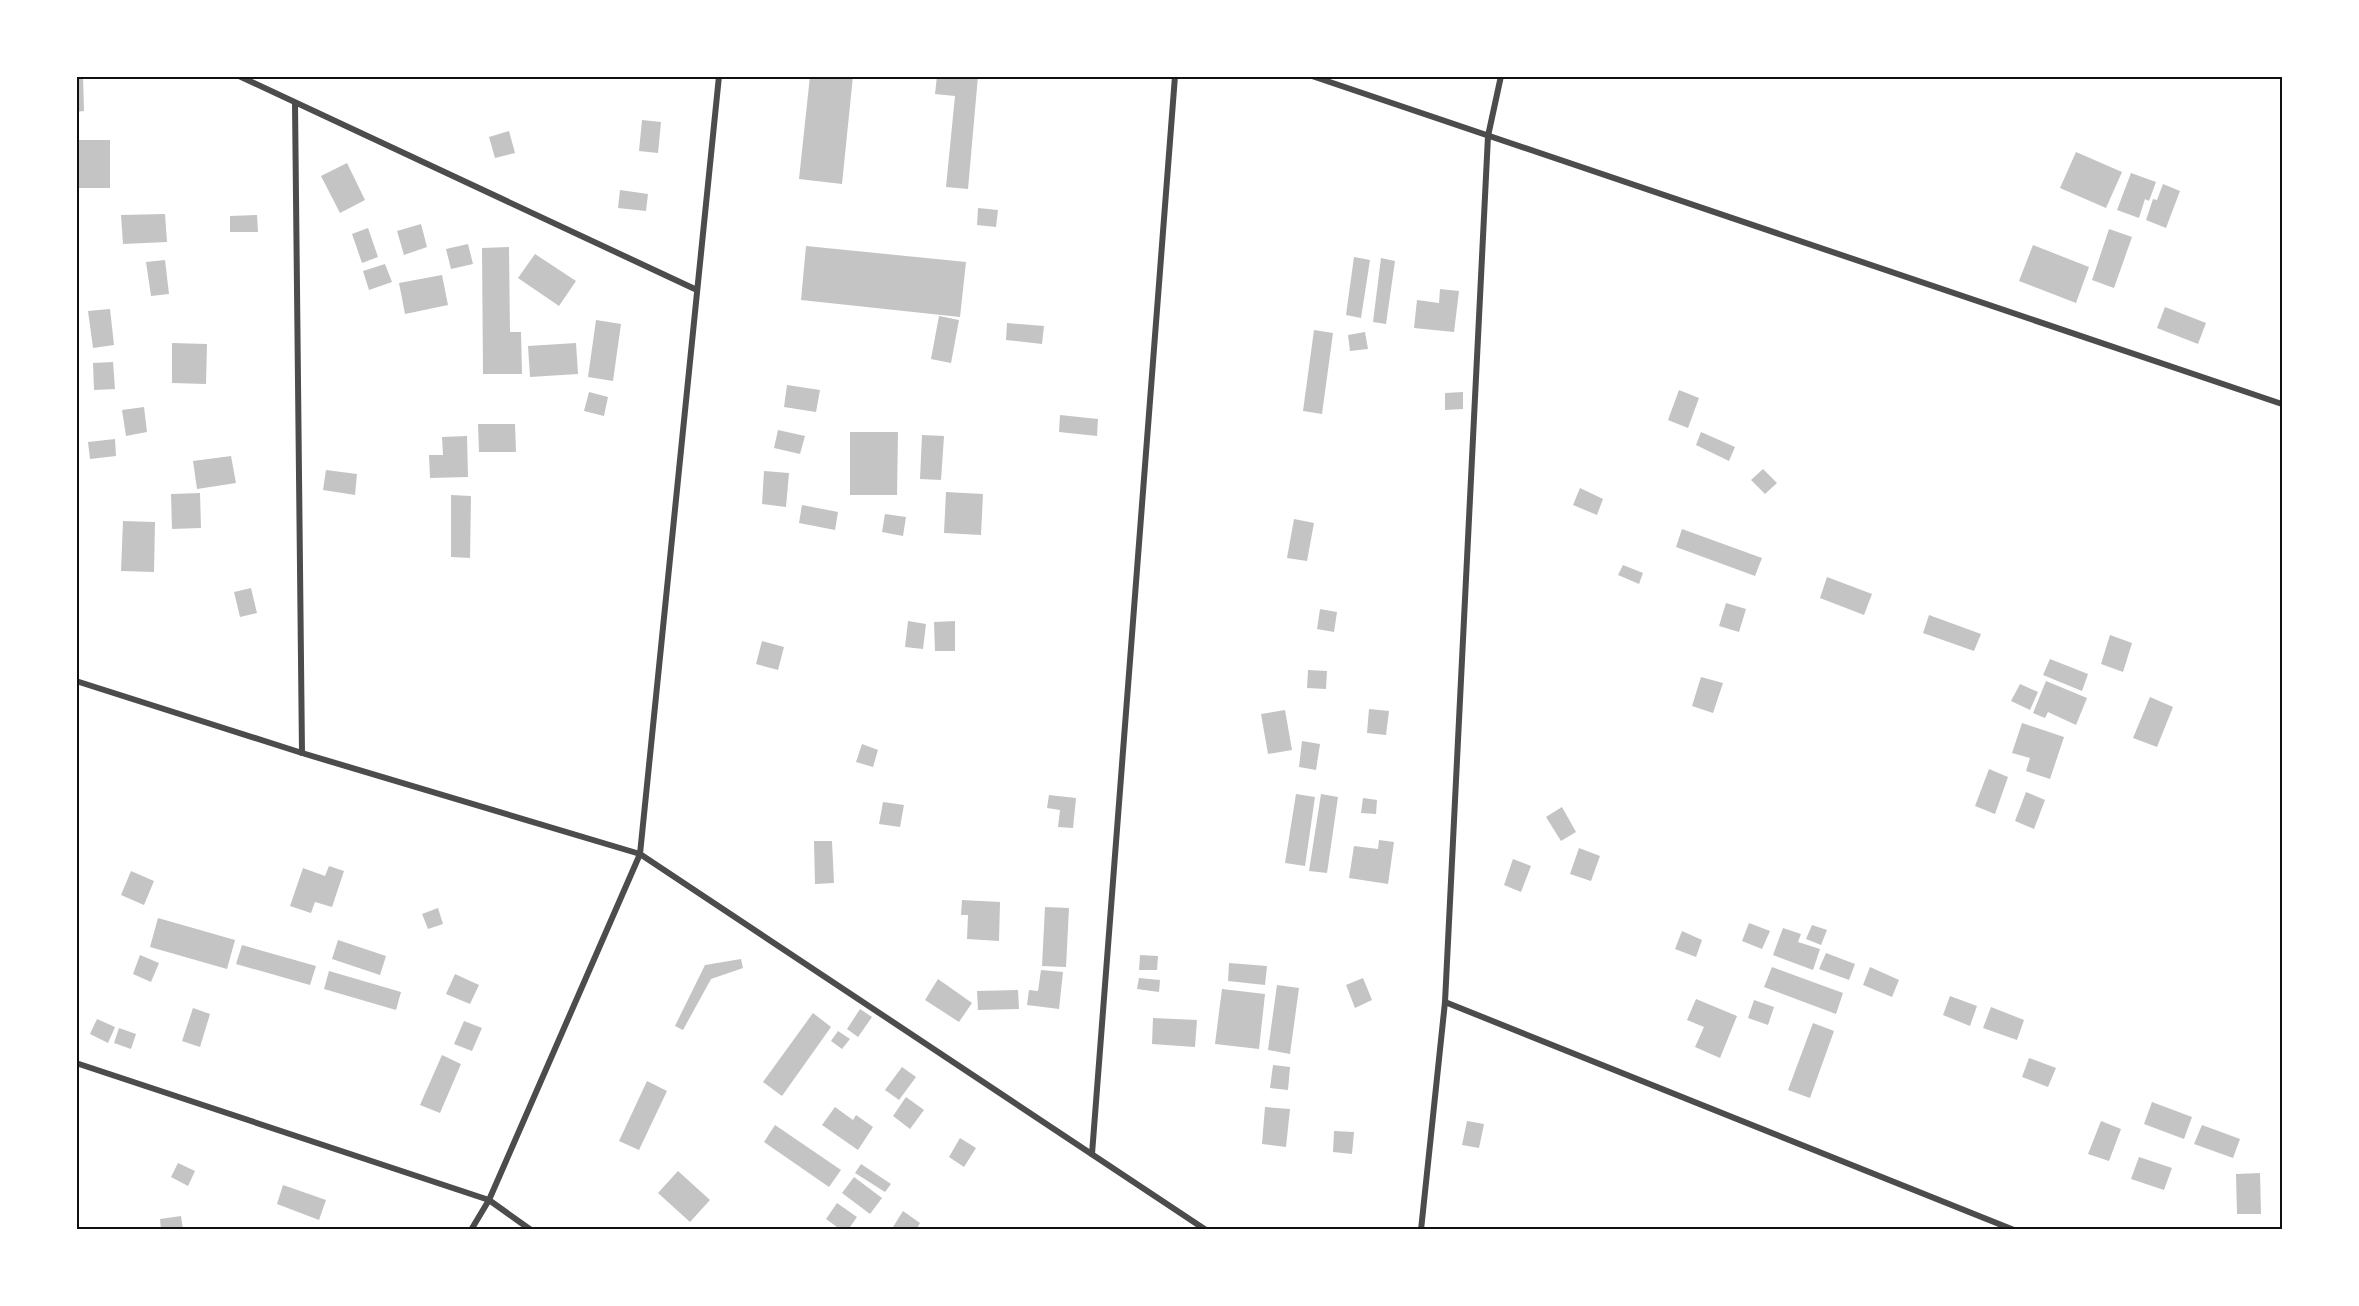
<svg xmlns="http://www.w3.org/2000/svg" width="2359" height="1306" viewBox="0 0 2359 1306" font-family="'Asap Condensed',sans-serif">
<rect width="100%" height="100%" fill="#fff"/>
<!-- building -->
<g fill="#c4c4c4">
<path d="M 76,76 L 83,76 L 84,111 L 76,112 Z"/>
<path d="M 810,76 L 853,76 L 842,184 L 799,179 Z"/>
<path d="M 937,76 L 978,76 L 968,189 L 946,187 L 955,96 L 935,94 Z"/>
<path d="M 642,120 L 661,122 L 658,153 L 639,151 Z"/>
<path d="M 509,131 L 515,153 L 495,158 L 489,137 Z"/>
<rect x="76" y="140" width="34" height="48"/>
<path d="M 2076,152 L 2122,172 L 2106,208 L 2060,188 Z"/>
<path d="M 347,163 L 365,200 L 340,213 L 321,176 Z"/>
<path d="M 2131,173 L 2156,182 L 2149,201 L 2145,199 L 2139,218 L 2117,210 Z"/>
<path d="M 2163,184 L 2180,191 L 2166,228 L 2146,220 L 2153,199 L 2157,200 Z"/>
<path d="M 620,190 L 648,194 L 646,211 L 618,208 Z"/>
<path d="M 978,208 L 998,210 L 996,227 L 977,225 Z"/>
<path d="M 165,214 L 167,242 L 123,244 L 121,215 Z"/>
<path d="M 257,215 L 258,232 L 230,232 L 230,216 Z"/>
<path d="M 421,224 L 427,247 L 404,255 L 397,231 Z"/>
<path d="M 368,228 L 378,257 L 362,263 L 352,234 Z"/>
<path d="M 2109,229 L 2132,237 L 2114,288 L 2092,280 Z"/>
<path d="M 468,244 L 473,264 L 451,269 L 446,249 Z"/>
<path d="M 2033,245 L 2089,267 L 2076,303 L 2019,281 Z"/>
<path d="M 806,246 L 966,262 L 960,317 L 801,300 Z"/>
<path d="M 509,247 L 510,332 L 521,332 L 522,374 L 483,374 L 482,248 Z"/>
<path d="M 535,254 L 576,281 L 559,306 L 518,278 Z"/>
<path d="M 1354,257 L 1370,260 L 1361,318 L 1346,315 Z"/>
<path d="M 1381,258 L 1395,261 L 1386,324 L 1373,322 Z"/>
<path d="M 165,260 L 169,294 L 151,296 L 146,262 Z"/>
<path d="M 385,264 L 392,282 L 369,290 L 363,271 Z"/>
<path d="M 442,275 L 448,305 L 405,314 L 399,283 Z"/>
<path d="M 1440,289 L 1459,291 L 1454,332 L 1414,328 L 1417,300 L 1439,303 Z"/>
<path d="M 2165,307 L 2206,323 L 2198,344 L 2157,328 Z"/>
<path d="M 110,309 L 114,345 L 93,348 L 88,311 Z"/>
<path d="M 939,316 L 959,320 L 951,363 L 931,359 Z"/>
<path d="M 596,320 L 621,324 L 613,381 L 588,377 Z"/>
<path d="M 1007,323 L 1044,326 L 1042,344 L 1006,340 Z"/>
<path d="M 1314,330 L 1333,333 L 1322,414 L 1303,411 Z"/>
<path d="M 1365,332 L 1368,349 L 1350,351 L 1348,335 Z"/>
<path d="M 172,343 L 207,344 L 206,384 L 172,383 Z"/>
<path d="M 576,343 L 578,374 L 530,377 L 528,346 Z"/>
<path d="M 113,362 L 115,389 L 94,390 L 93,363 Z"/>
<path d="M 787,385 L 820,390 L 816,412 L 784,407 Z"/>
<path d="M 1679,390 L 1699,398 L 1688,428 L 1668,420 Z"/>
<path d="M 589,392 L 608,397 L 604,416 L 584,411 Z"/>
<path d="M 1463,392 L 1463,409 L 1445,410 L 1445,393 Z"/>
<path d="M 144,407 L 147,432 L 126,436 L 122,410 Z"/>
<path d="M 1060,415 L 1098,419 L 1097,436 L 1059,432 Z"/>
<path d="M 478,424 L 515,424 L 516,452 L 479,452 Z"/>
<path d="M 778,430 L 805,436 L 800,454 L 774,448 Z"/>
<path d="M 850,432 L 898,432 L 897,495 L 850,495 Z"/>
<path d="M 1701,432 L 1735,447 L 1729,461 L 1696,445 Z"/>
<path d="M 922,435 L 944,436 L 941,480 L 920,479 Z"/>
<path d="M 467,436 L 468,477 L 430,478 L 429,455 L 443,455 L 442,437 Z"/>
<path d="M 115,439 L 116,456 L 90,459 L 88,442 Z"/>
<path d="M 231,456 L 236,483 L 197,489 L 193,461 Z"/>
<path d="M 1763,469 L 1777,483 L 1765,494 L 1751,480 Z"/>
<path d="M 326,470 L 357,474 L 355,495 L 323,490 Z"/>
<path d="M 764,471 L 789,473 L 786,507 L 762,504 Z"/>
<path d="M 1580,488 L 1603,499 L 1597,515 L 1573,505 Z"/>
<path d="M 946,492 L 983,494 L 981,535 L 944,533 Z"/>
<path d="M 200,493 L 201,528 L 172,529 L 171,494 Z"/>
<path d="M 451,495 L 471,496 L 470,558 L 451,557 Z"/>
<path d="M 802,505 L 838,512 L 835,530 L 799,523 Z"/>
<path d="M 885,514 L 906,517 L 903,536 L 882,532 Z"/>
<path d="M 1294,519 L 1314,523 L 1307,561 L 1287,558 Z"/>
<path d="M 123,521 L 155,522 L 154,572 L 121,571 Z"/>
<path d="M 1682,529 L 1762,558 L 1755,576 L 1676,547 Z"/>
<path d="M 1623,565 L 1643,573 L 1639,584 L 1618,575 Z"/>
<path d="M 1827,577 L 1872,594 L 1864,615 L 1820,598 Z"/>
<path d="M 251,588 L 257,613 L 240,617 L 234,592 Z"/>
<path d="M 1726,603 L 1746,609 L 1739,632 L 1719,626 Z"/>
<path d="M 1320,609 L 1337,612 L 1334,632 L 1317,629 Z"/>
<path d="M 1929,615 L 1981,634 L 1974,651 L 1923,633 Z"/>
<path d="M 908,621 L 926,624 L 923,649 L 905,647 Z"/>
<path d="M 955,621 L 955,651 L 935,651 L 934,622 Z"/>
<path d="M 2110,635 L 2132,643 L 2123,672 L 2101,664 Z"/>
<path d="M 762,641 L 784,647 L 778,670 L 756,664 Z"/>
<path d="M 2050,659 L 2088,674 L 2082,691 L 2043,675 Z"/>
<path d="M 1308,670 L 1327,671 L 1326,689 L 1307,688 Z"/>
<path d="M 1701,677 L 1723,683 L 1713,713 L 1692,706 Z"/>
<path d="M 2046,681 L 2087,698 L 2076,725 L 2048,712 L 2045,718 L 2033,713 Z"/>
<path d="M 2020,684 L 2038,692 L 2030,710 L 2011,701 Z"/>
<path d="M 2150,697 L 2173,707 L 2157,747 L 2133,738 Z"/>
<path d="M 1369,709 L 1389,711 L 1386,735 L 1367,733 Z"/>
<path d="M 1285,710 L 1292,750 L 1268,754 L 1261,714 Z"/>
<path d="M 2022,723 L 2064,737 L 2050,779 L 2026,771 L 2030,758 L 2012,753 Z"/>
<path d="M 1302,741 L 1320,744 L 1316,770 L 1299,767 Z"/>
<path d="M 862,744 L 878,750 L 873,767 L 856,762 Z"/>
<path d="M 1989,769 L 2008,777 L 1995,814 L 1975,806 Z"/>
<path d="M 2026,792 L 2045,800 L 2034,829 L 2015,821 Z"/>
<path d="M 1296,794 L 1315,797 L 1305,866 L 1285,863 Z"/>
<path d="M 1321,794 L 1338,797 L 1327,873 L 1309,871 Z"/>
<path d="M 1049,795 L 1076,798 L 1073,828 L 1058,827 L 1060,810 L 1047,808 Z"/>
<path d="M 1363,798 L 1377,800 L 1376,814 L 1361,813 Z"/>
<path d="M 883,802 L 904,805 L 900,827 L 879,824 Z"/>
<path d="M 1562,807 L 1576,832 L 1561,841 L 1546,817 Z"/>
<path d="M 1379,840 L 1394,842 L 1388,884 L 1349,878 L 1354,846 L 1378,849 Z"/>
<path d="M 814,841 L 832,841 L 834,883 L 815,884 Z"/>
<path d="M 1579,848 L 1600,856 L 1591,881 L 1570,874 Z"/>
<path d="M 1513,859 L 1531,866 L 1521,892 L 1504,885 Z"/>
<path d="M 329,866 L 344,871 L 332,907 L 315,902 L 311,913 L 290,906 L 303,868 L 325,876 Z"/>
<path d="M 131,871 L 154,881 L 144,905 L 121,895 Z"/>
<path d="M 962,900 L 1000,902 L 999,941 L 967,939 L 968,915 L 961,915 Z"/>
<path d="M 1045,907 L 1069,908 L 1066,967 L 1042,966 Z"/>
<path d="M 438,908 L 443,924 L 428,929 L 422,914 Z"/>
<path d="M 158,918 L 235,940 L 227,969 L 150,947 Z"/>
<path d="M 1749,923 L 1770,931 L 1762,949 L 1742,941 Z"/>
<path d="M 1812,925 L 1827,930 L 1821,945 L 1806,939 Z"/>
<path d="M 1783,928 L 1801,934 L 1798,942 L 1820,949 L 1813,970 L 1773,955 Z"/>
<path d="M 1682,931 L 1702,940 L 1696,957 L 1675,949 Z"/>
<path d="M 338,940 L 386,956 L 380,975 L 332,959 Z"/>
<path d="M 242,945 L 316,966 L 310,985 L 236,964 Z"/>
<path d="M 1826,953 L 1855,964 L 1849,980 L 1819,969 Z"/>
<path d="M 140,955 L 159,963 L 151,982 L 133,974 Z"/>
<path d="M 1140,955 L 1158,956 L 1157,970 L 1139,970 Z"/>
<path d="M 741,959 L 743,968 L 711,979 L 683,1030 L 675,1026 L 705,965 Z"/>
<path d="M 1229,963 L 1267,966 L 1265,985 L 1228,981 Z"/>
<path d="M 1772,967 L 1843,993 L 1836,1014 L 1764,987 Z"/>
<path d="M 1870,967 L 1899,980 L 1892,997 L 1863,985 Z"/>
<path d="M 1041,970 L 1063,972 L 1059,1009 L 1027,1005 L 1029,990 L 1038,991 Z"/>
<path d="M 329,971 L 401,992 L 396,1010 L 324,989 Z"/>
<path d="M 455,974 L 479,985 L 470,1004 L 446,994 Z"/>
<path d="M 1139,978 L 1160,980 L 1159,992 L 1137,989 Z"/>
<path d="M 1363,978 L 1372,1000 L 1355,1008 L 1346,985 Z"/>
<path d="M 938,979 L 972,1003 L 959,1022 L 925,1000 Z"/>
<path d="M 1277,985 L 1299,988 L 1290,1054 L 1268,1050 Z"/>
<path d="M 1222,989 L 1265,994 L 1259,1049 L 1215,1044 Z"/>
<path d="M 1018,990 L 1019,1009 L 978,1010 L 977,991 Z"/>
<path d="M 1950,996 L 1977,1006 L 1970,1026 L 1943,1015 Z"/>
<path d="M 1696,999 L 1737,1016 L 1720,1058 L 1695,1047 L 1704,1027 L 1687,1020 Z"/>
<path d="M 1754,1000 L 1774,1007 L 1768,1025 L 1748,1018 Z"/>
<path d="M 1991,1007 L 2024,1020 L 2017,1040 L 1983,1028 Z"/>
<path d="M 193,1008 L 210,1014 L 200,1047 L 182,1041 Z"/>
<path d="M 860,1009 L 872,1017 L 858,1037 L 847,1029 Z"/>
<path d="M 813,1013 L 831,1027 L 782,1096 L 763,1082 Z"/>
<path d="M 1153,1018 L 1197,1020 L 1195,1047 L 1152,1044 Z"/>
<path d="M 97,1019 L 115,1027 L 108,1043 L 90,1034 Z"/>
<path d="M 464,1021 L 482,1028 L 472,1051 L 454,1044 Z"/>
<path d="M 1813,1023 L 1834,1031 L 1810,1098 L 1788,1090 Z"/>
<path d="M 119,1028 L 136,1034 L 131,1049 L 114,1043 Z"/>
<path d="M 838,1031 L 850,1039 L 842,1049 L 831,1041 Z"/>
<path d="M 442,1055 L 461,1064 L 440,1113 L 420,1105 Z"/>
<path d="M 2029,1058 L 2056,1068 L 2048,1087 L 2022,1077 Z"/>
<path d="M 1273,1065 L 1290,1067 L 1288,1090 L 1270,1088 Z"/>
<path d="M 902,1067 L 916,1077 L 899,1100 L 885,1090 Z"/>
<path d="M 647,1081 L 667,1091 L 639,1150 L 619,1141 Z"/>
<path d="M 906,1097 L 924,1110 L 910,1129 L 893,1116 Z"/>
<path d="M 2152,1102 L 2192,1117 L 2184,1139 L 2144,1124 Z"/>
<path d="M 835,1107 L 853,1120 L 856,1115 L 873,1127 L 858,1150 L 822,1125 Z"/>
<path d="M 1265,1107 L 1290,1109 L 1286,1147 L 1262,1144 Z"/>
<path d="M 1467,1121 L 1484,1124 L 1479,1148 L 1462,1145 Z"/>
<path d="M 2101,1121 L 2121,1129 L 2109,1161 L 2088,1154 Z"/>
<path d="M 775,1125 L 841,1170 L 829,1187 L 764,1142 Z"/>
<path d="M 2202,1125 L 2240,1139 L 2233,1158 L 2194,1144 Z"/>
<path d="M 1334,1131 L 1354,1132 L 1352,1154 L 1333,1152 Z"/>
<path d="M 960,1138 L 976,1148 L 964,1167 L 949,1157 Z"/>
<path d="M 2139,1157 L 2172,1168 L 2164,1190 L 2131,1179 Z"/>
<path d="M 178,1163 L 195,1171 L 188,1186 L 171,1177 Z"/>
<path d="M 861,1164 L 891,1184 L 885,1192 L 855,1173 Z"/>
<path d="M 678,1171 L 710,1200 L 690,1222 L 658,1193 Z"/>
<path d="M 2260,1173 L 2261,1214 L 2237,1214 L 2236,1174 Z"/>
<path d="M 854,1177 L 882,1198 L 870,1214 L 842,1193 Z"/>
<path d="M 283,1185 L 326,1200 L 319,1220 L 277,1204 Z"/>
<path d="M 837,1203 L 857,1217 L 848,1230 L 841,1230 L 826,1219 Z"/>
<path d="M 903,1211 L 920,1223 L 916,1230 L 896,1230 L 893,1227 Z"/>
<path d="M 181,1216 L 183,1230 L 161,1230 L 160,1219 Z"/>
</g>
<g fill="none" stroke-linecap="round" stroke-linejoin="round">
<!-- minor -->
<g stroke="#4c4c4c" stroke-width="6">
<path d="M 239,76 L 697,290"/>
<path d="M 1312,76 L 2282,404"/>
<path d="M 295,103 L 302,753"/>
<path d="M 76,681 L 302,753 L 640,854 L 1206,1230"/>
<path d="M 1445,1002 L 2014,1230"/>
<path d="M 76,1063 L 489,1200 L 531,1230"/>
<path d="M 1092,1154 L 1175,76"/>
<path d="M 471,1230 L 489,1200 L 640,854 L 719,76"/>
<path d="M 1421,1230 L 1445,1002 L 1488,136 L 1501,76"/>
</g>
</g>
<!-- border -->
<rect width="2359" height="1306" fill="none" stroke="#ffffff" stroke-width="156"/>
<rect x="78" y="78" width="2203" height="1150" fill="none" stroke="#111" stroke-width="2"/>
</svg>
